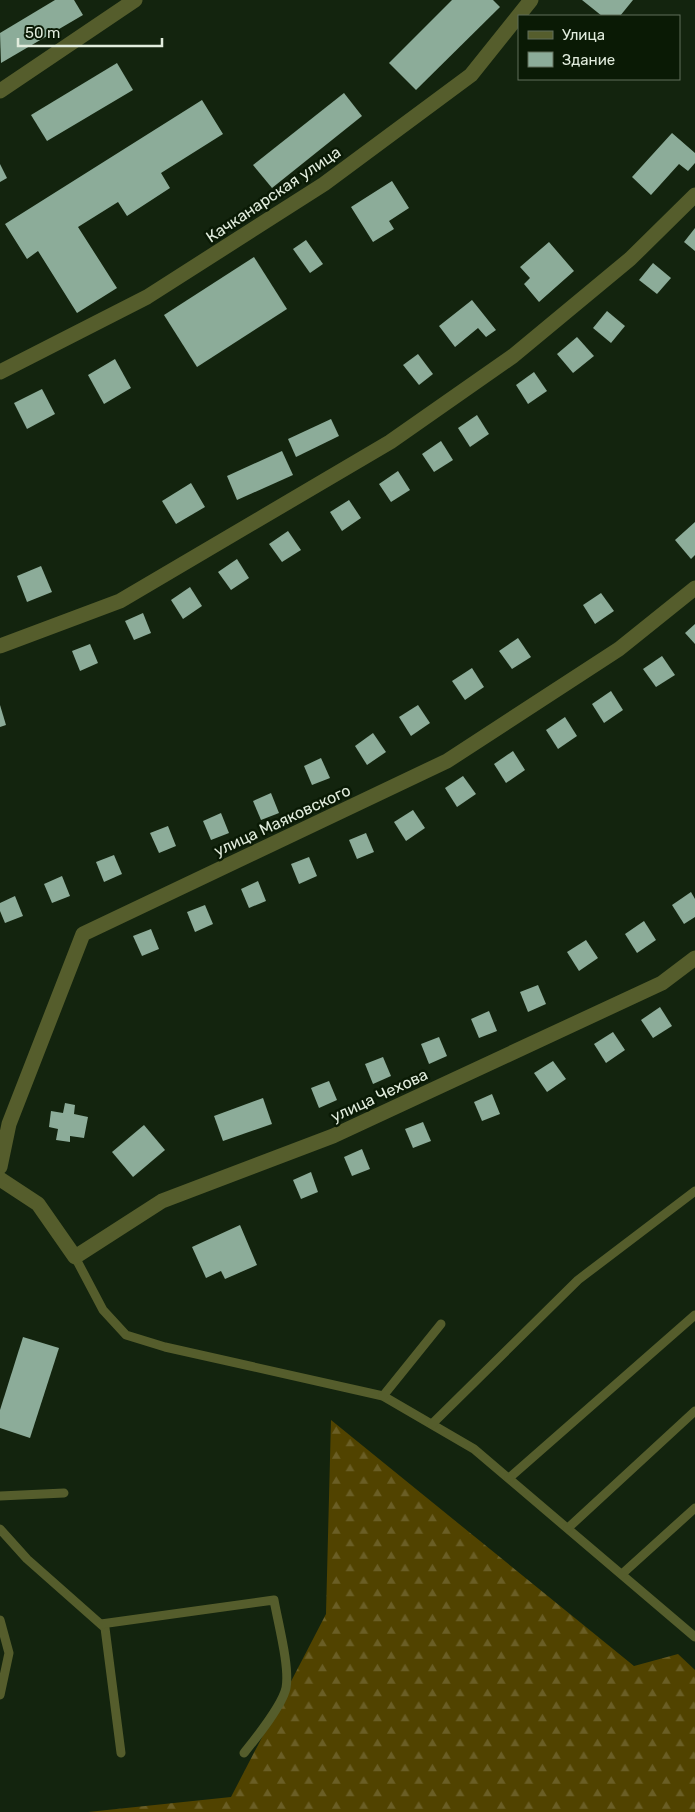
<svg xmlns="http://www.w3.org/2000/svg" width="695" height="1812" viewBox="0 0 695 1812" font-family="Rubik,sans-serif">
<defs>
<pattern id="forest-firs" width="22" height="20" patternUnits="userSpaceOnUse" patternTransform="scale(1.25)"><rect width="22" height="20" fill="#514300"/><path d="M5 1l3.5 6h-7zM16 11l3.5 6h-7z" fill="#6a5e25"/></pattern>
</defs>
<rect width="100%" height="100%" fill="#13240e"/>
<!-- forest -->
<path fill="url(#forest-firs)" d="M 331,1420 L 634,1666 L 678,1654 L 695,1670 L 695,1812 L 88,1812 L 231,1797 L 326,1614 Z"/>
<!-- building -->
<g fill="#8cac99">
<path d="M 55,0 L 74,0 L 83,15 L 1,63 L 0,33 Z"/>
<path d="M 452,0 L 493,0 L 500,7 L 416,90 L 389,63 Z"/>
<path d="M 582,0 L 633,0 L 620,16 L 602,16 Z"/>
<path d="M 117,63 L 133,90 L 47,141 L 31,115 Z"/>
<path d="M 344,93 L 362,116 L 272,188 L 253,165 Z"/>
<path d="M 202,100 L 223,134 L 161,173 L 170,188 L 127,216 L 118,202 L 78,227 L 117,288 L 77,313 L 38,251 L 27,259 L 5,224 Z"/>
<path d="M 672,133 L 695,153 L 695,163 L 688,171 L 679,164 L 651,195 L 632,177 Z"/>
<path d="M 0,164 L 7,178 L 0,182 Z"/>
<path d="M 392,181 L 409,208 L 389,221 L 394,229 L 373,242 L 351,207 Z"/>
<path d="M 695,228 L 695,251 L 684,242 Z"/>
<path d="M 306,240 L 323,264 L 310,273 L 293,249 Z"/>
<path d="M 549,242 L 574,271 L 539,302 L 524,284 L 530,278 L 520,267 Z"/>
<path d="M 254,257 L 287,309 L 197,367 L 164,315 Z"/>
<path d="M 653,263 L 671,278 L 657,294 L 639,280 Z"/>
<path d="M 472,300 L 496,330 L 486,337 L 478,328 L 455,347 L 439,326 Z"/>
<path d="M 607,311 L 625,326 L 611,343 L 593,328 Z"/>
<path d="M 577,337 L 594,356 L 573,373 L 557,354 Z"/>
<path d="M 418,354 L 433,374 L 419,385 L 403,365 Z"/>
<path d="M 115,359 L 131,388 L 104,404 L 88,375 Z"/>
<path d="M 534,372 L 547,391 L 528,404 L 516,385 Z"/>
<path d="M 42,389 L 55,414 L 27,429 L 14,403 Z"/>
<path d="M 477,415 L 489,434 L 470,447 L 458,428 Z"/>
<path d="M 331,419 L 339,436 L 296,457 L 288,439 Z"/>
<path d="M 441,441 L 453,460 L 434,472 L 422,454 Z"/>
<path d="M 282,451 L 293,475 L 237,500 L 227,476 Z"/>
<path d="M 398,471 L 410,490 L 391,502 L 379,484 Z"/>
<path d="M 191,483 L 205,507 L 176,524 L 162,501 Z"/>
<path d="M 349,500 L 361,518 L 342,531 L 330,512 Z"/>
<path d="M 695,522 L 695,555 L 691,559 L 675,540 Z"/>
<path d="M 288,531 L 301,550 L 282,562 L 269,544 Z"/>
<path d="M 237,559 L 249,578 L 231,590 L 218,572 Z"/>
<path d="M 41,566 L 52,592 L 27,602 L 17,576 Z"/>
<path d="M 190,587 L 202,606 L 183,619 L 171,600 Z"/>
<path d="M 601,593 L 614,611 L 595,624 L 583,605 Z"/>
<path d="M 143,613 L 151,633 L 134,640 L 125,621 Z"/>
<path d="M 695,624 L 695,644 L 685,633 Z"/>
<path d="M 518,638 L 531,657 L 512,669 L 499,651 Z"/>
<path d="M 90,644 L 98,663 L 80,671 L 72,651 Z"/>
<path d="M 662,656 L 675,675 L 656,687 L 643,669 Z"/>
<path d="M 472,668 L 484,687 L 465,700 L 452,681 Z"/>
<path d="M 611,691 L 623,710 L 604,723 L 592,704 Z"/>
<path d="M 0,705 L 6,725 L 0,727 Z"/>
<path d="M 418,705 L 430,723 L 411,736 L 399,717 Z"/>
<path d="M 565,717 L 577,736 L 558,749 L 546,730 Z"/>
<path d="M 373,733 L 386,752 L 367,765 L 355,746 Z"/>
<path d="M 513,751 L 525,770 L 506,783 L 494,764 Z"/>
<path d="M 321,758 L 330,778 L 312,785 L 304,766 Z"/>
<path d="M 463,776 L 476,794 L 457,807 L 445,788 Z"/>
<path d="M 271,793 L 279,813 L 261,820 L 253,801 Z"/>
<path d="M 413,810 L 425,828 L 406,841 L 394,822 Z"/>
<path d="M 221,813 L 229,833 L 211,840 L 203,821 Z"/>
<path d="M 168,826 L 176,846 L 159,853 L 150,833 Z"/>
<path d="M 366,833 L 374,852 L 357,859 L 349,840 Z"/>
<path d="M 114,855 L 122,874 L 104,882 L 96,862 Z"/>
<path d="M 309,857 L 317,876 L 299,884 L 291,864 Z"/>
<path d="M 62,876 L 70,896 L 52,903 L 44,884 Z"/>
<path d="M 258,881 L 266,901 L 249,908 L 241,889 Z"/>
<path d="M 691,892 L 695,899 L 695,917 L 684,924 L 672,905 Z"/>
<path d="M 15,896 L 23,916 L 5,923 L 0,911 L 0,903 Z"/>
<path d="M 205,905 L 213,924 L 195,932 L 187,912 Z"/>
<path d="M 644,921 L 656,940 L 637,953 L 625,934 Z"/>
<path d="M 151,929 L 159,949 L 142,956 L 133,936 Z"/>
<path d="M 586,940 L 598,958 L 579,971 L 567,952 Z"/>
<path d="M 538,985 L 546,1004 L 528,1012 L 520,992 Z"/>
<path d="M 660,1007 L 672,1026 L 653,1038 L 641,1020 Z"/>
<path d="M 489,1011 L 497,1031 L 479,1038 L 471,1019 Z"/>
<path d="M 613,1032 L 625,1050 L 606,1063 L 594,1044 Z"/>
<path d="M 439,1037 L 447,1056 L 429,1064 L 421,1044 Z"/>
<path d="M 383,1057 L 391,1076 L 373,1084 L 365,1064 Z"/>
<path d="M 553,1061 L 566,1079 L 547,1092 L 534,1073 Z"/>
<path d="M 329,1081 L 337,1100 L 319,1108 L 311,1088 Z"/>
<path d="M 492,1094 L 500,1114 L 482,1121 L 474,1102 Z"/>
<path d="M 263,1098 L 272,1124 L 223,1141 L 214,1116 Z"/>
<path d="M 65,1103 L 75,1105 L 74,1114 L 88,1117 L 84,1138 L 70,1136 L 70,1142 L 56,1140 L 58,1129 L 49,1127 L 51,1111 L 63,1113 Z"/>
<path d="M 423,1122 L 431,1141 L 413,1148 L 405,1129 Z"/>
<path d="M 144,1125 L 165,1150 L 133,1177 L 112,1152 Z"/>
<path d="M 362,1149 L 370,1169 L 352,1176 L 344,1157 Z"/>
<path d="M 311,1172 L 318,1192 L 301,1199 L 293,1180 Z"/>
<path d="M 240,1225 L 257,1265 L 225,1279 L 221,1271 L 206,1278 L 192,1247 Z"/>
<path d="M 23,1337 L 59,1348 L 30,1438 L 0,1428 L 0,1410 Z"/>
</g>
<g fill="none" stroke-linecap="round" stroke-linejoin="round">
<!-- lane -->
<g stroke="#555d2c" stroke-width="9">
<path d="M 75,1257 L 103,1310 L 126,1335 L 165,1347 L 383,1396 L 474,1449 L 695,1637"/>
<path d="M 383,1396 L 441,1324"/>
<path d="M 432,1424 L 578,1280 L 695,1191"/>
<path d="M 509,1478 L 695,1315"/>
<path d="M 0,1496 L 64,1493"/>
<path d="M 568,1528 L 695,1411"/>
<path d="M 0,1529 L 27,1559 L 105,1628 L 121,1753"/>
<path d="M 622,1574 L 695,1508"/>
<path d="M 0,1620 L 9,1653 L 0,1695"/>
<path d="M 101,1624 L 274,1600 C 278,1623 290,1667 286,1688 C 282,1706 256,1738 244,1753"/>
</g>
<!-- street -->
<g stroke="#555d2c" stroke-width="15">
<path d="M 0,91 L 135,0"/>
<path d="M 0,372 L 147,297 L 324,184 L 471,75 L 531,0"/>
<path d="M 0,646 L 120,601 L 390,442 L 513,356 L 630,259 L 695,195"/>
<path d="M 0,1167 L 9,1124 L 83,934 L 447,761 L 619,649 L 695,588"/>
<path d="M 0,1179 L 38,1204 L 75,1257 L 162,1201 L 333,1136 L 662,983 L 695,958"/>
</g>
</g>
<g text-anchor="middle" stroke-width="5" stroke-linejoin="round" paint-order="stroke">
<!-- street labels -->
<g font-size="16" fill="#e1ecdd" stroke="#0a1a05">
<text transform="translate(273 194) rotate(-34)" y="6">Качканарская улица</text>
<text transform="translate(282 820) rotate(-25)" y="6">улица Маяковского</text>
<text transform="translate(379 1095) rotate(-25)" y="6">улица Чехова</text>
</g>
</g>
<!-- legend -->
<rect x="518" y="15" width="162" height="65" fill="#0a1a05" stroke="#606e5b"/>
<rect x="528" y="31" width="25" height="8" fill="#555d2c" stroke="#606e5b"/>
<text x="562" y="40" font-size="15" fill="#e1ecdd">Улица</text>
<rect x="528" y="52" width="25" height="15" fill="#8cac99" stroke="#606e5b"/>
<text x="562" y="65" font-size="15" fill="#e1ecdd">Здание</text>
<!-- scale -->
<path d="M18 38v8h144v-8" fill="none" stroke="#e1ecdd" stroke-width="2.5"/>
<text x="25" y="38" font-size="15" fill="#e1ecdd" stroke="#0a1a05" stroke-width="4" paint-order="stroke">50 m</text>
</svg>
